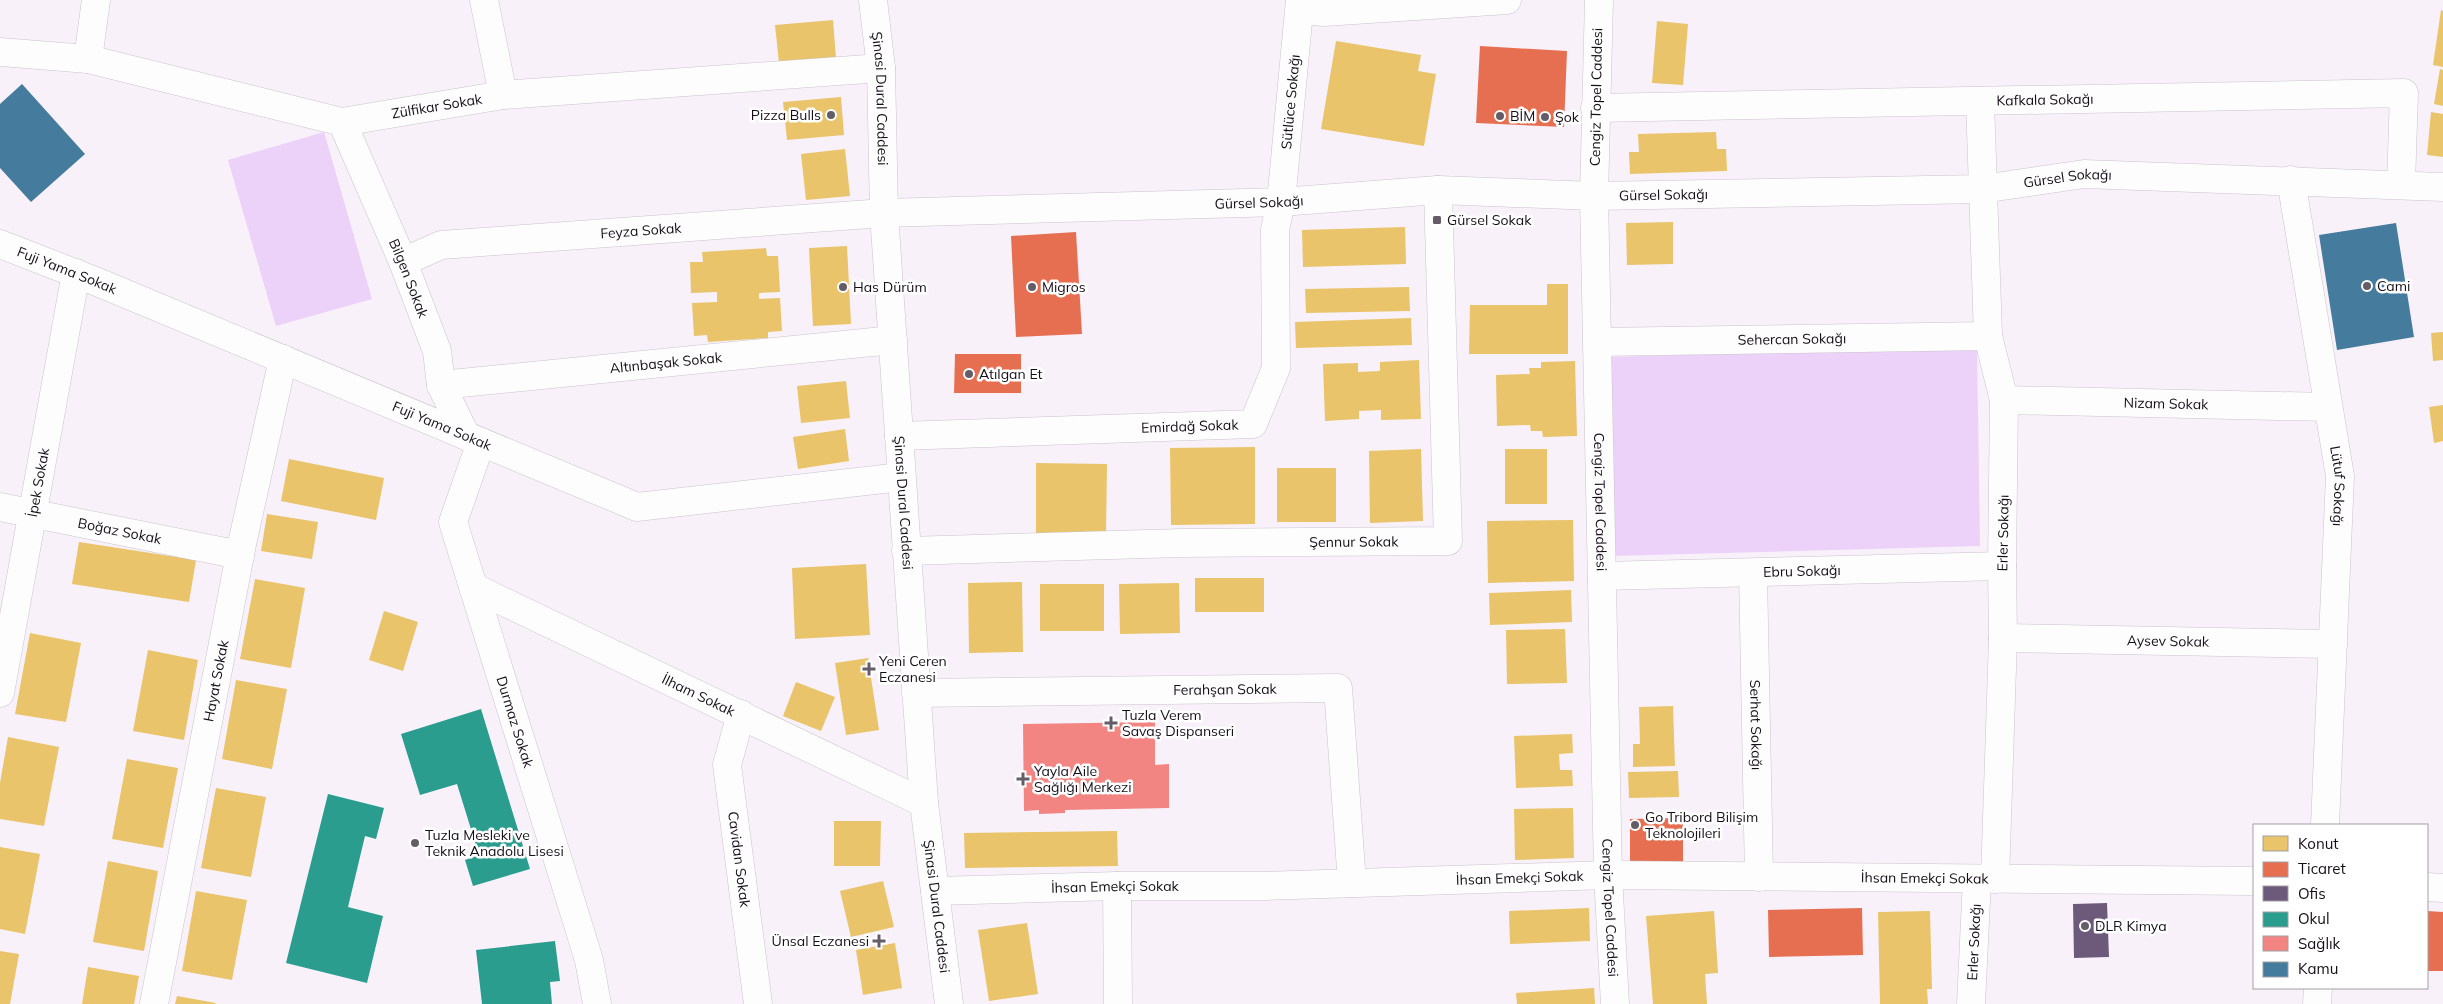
<svg xmlns="http://www.w3.org/2000/svg" width="2443" height="1004" viewBox="0 0 2443 1004" font-family="Mulish,sans-serif">
<rect width="100%" height="100%" fill="#f8f1fa"/>
<!-- green -->
<g fill="#ecd1f9">
<path d="M 324,132 L 372,299 L 276,326 L 228,160 Z"/>
<path d="M 1977,346 L 1980,546 L 1612,556 L 1609,357 Z"/>
</g>
<!-- homes -->
<g fill="#e9c46a">
<path d="M 2441,10 L 2443,11 L 2443,67 L 2433,65 Z"/>
<path d="M 833,20 L 836,58 L 779,63 L 775,25 Z"/>
<path d="M 1657,21 L 1688,24 L 1683,85 L 1652,83 Z"/>
<path d="M 1336,41 L 1421,55 L 1418,71 L 1436,74 L 1424,146 L 1321,129 Z"/>
<path d="M 2440,69 L 2443,70 L 2443,106 L 2434,104 Z"/>
<path d="M 841,97 L 844,135 L 787,140 L 783,102 Z"/>
<path d="M 2431,112 L 2443,114 L 2443,157 L 2427,155 Z"/>
<path d="M 1716,132 L 1717,149 L 1726,149 L 1727,171 L 1630,174 L 1629,152 L 1639,152 L 1638,134 Z"/>
<path d="M 845,149 L 850,196 L 806,200 L 801,154 Z"/>
<path d="M 1673,222 L 1673,264 L 1627,265 L 1626,223 Z"/>
<path d="M 1405,227 L 1406,264 L 1303,267 L 1302,230 Z"/>
<path d="M 847,246 L 851,324 L 813,326 L 809,248 Z"/>
<path d="M 766,248 L 767,256 L 778,256 L 780,292 L 759,293 L 759,299 L 780,298 L 782,331 L 768,332 L 768,338 L 708,342 L 707,335 L 694,336 L 692,303 L 717,302 L 717,292 L 691,293 L 690,262 L 703,262 L 702,252 Z"/>
<path d="M 1547,284 L 1568,284 L 1568,354 L 1469,354 L 1470,305 L 1547,305 Z"/>
<path d="M 1409,287 L 1410,311 L 1306,313 L 1305,289 Z"/>
<path d="M 1411,318 L 1412,345 L 1296,348 L 1295,322 Z"/>
<path d="M 2443,332 L 2443,360 L 2433,361 L 2431,333 Z"/>
<path d="M 1419,360 L 1421,419 L 1381,420 L 1381,410 L 1359,411 L 1359,419 L 1325,421 L 1323,364 L 1358,363 L 1358,372 L 1380,371 L 1380,362 Z"/>
<path d="M 1575,361 L 1577,436 L 1543,437 L 1542,431 L 1531,431 L 1530,425 L 1497,426 L 1496,375 L 1530,374 L 1529,368 L 1541,368 L 1541,362 Z"/>
<path d="M 846,381 L 850,418 L 801,423 L 797,386 Z"/>
<path d="M 2443,405 L 2443,441 L 2434,443 L 2429,407 Z"/>
<path d="M 845,429 L 849,461 L 798,469 L 793,437 Z"/>
<path d="M 1255,447 L 1255,524 L 1171,525 L 1170,448 Z"/>
<path d="M 1421,449 L 1423,521 L 1370,523 L 1369,451 Z"/>
<rect x="1505" y="449" width="42" height="55"/>
<path d="M 289,459 L 384,478 L 376,520 L 281,501 Z"/>
<path d="M 1036,463 L 1107,464 L 1106,535 L 1036,535 Z"/>
<rect x="1277" y="468" width="59" height="54"/>
<path d="M 267,514 L 318,522 L 312,559 L 261,551 Z"/>
<path d="M 1573,520 L 1574,581 L 1488,583 L 1487,521 Z"/>
<path d="M 79,542 L 196,560 L 189,602 L 72,584 Z"/>
<path d="M 866,564 L 870,635 L 795,639 L 792,568 Z"/>
<rect x="1195" y="578" width="69" height="34"/>
<path d="M 255,579 L 305,588 L 291,668 L 240,659 Z"/>
<path d="M 1022,582 L 1023,652 L 969,653 L 968,583 Z"/>
<path d="M 1179,583 L 1180,633 L 1120,634 L 1119,584 Z"/>
<rect x="1040" y="584" width="64" height="47"/>
<path d="M 1571,590 L 1572,622 L 1490,625 L 1489,593 Z"/>
<path d="M 384,611 L 418,622 L 403,671 L 369,660 Z"/>
<path d="M 1565,629 L 1567,683 L 1507,684 L 1506,630 Z"/>
<path d="M 30,633 L 81,643 L 66,722 L 15,714 Z"/>
<path d="M 148,650 L 198,660 L 184,740 L 133,731 Z"/>
<path d="M 868,658 L 879,730 L 846,735 L 835,663 Z"/>
<path d="M 236,680 L 287,689 L 272,769 L 222,759 Z"/>
<path d="M 796,682 L 835,697 L 821,731 L 783,716 Z"/>
<path d="M 1673,706 L 1675,766 L 1633,767 L 1633,744 L 1640,744 L 1639,707 Z"/>
<path d="M 1572,734 L 1573,753 L 1559,754 L 1560,770 L 1572,770 L 1573,786 L 1516,788 L 1514,736 Z"/>
<path d="M 8,737 L 59,747 L 44,826 L 0,819 L 0,783 Z"/>
<path d="M 127,759 L 178,768 L 163,848 L 112,839 Z"/>
<path d="M 1678,771 L 1679,797 L 1629,798 L 1628,772 Z"/>
<path d="M 216,788 L 266,797 L 251,877 L 201,868 Z"/>
<path d="M 1573,808 L 1574,858 L 1515,860 L 1514,809 Z"/>
<path d="M 834,821 L 881,821 L 880,866 L 834,866 Z"/>
<path d="M 1117,831 L 1118,866 L 965,868 L 964,833 Z"/>
<path d="M 0,847 L 40,854 L 25,934 L 0,929 Z"/>
<path d="M 108,861 L 158,871 L 144,951 L 93,942 Z"/>
<path d="M 883,881 L 894,927 L 851,937 L 840,891 Z"/>
<path d="M 196,891 L 247,900 L 232,980 L 182,971 Z"/>
<path d="M 1589,908 L 1590,941 L 1510,944 L 1509,911 Z"/>
<path d="M 1714,911 L 1718,973 L 1705,974 L 1707,1004 L 1653,1004 L 1646,916 Z"/>
<path d="M 1930,911 L 1932,989 L 1927,989 L 1928,1004 L 1880,1004 L 1878,912 Z"/>
<path d="M 1027,923 L 1038,994 L 989,1001 L 978,930 Z"/>
<path d="M 895,943 L 902,988 L 863,995 L 856,950 Z"/>
<path d="M 0,951 L 19,954 L 10,1004 L 0,1004 Z"/>
<path d="M 88,967 L 139,976 L 134,1004 L 82,1004 Z"/>
<path d="M 1594,988 L 1595,1004 L 1517,1004 L 1516,993 Z"/>
<path d="M 177,996 L 216,1003 L 215,1004 L 175,1004 Z"/>
</g>
<!-- shops -->
<g fill="#e76f51">
<path d="M 1480,46 L 1567,51 L 1564,127 L 1476,123 Z"/>
<path d="M 1076,232 L 1082,334 L 1016,337 L 1011,236 Z"/>
<path d="M 955,354 L 1021,354 L 1021,393 L 954,393 Z"/>
<path d="M 1683,818 L 1683,863 L 1630,864 L 1630,819 Z"/>
<path d="M 1862,908 L 1863,955 L 1769,957 L 1768,910 Z"/>
<path d="M 2427,911 L 2443,912 L 2443,971 L 2427,971 Z"/>
</g>
<!-- offices -->
<path fill="#6d597a" d="M 2107,903 L 2109,957 L 2074,958 L 2073,904 Z"/>
<!-- schools -->
<g fill="#2a9d8f">
<path d="M 481,709 L 530,869 L 473,886 L 465,860 L 479,855 L 457,784 L 420,795 L 401,734 Z"/>
<path d="M 328,794 L 384,808 L 376,839 L 365,836 L 348,907 L 383,916 L 367,983 L 286,963 Z"/>
<path d="M 555,941 L 560,981 L 550,982 L 552,1004 L 482,1004 L 476,950 Z"/>
</g>
<!-- health -->
<path fill="#f28482" d="M 1155,722 L 1155,765 L 1169,764 L 1169,808 L 1065,810 L 1065,813 L 1039,814 L 1039,810 L 1024,811 L 1023,724 Z"/>
<!-- public -->
<g fill="#457b9d">
<path d="M 22,84 L 85,154 L 31,202 L 0,168 L 0,104 Z"/>
<path d="M 2396,223 L 2414,337 L 2337,350 L 2319,235 Z"/>
</g>
<g fill="none" stroke-linecap="round" stroke-linejoin="round">
<defs>
<g id="minor">
<path d="M 484,0 L 503,95"/>
<path id="s1" d="M 873,0 L 881,68 L 884,213 L 924,803 L 949,1004"/>
<path id="s2" d="M 1599,0 L 1594,196 L 1608,875 L 1615,1004"/>
<path d="M 1300,10 L 1324,12 L 1507,0"/>
<path id="s3" d="M 0,52 L 88,59 L 342,122 L 503,95 L 881,68"/>
<path d="M 88,59 L 96,0"/>
<path d="M 1980,101 L 1988,336 L 2004,400 L 2002,566 L 2003,638 L 1995,879"/>
<path id="s4" d="M 1595,108 L 2404,93 L 2401,185"/>
<path id="s5" d="M 342,122 L 403,262 L 437,351 L 441,385 L 466,436"/>
<path id="s6" d="M 2291,180 L 2340,476 L 2325,825"/>
<path id="s7" d="M 0,244 L 95,281 L 637,507 L 901,477"/>
<path id="s8" d="M 403,262 L 441,245 L 884,213 L 1281,202 L 1438,190 L 1594,196 L 1982,189 L 2084,174 L 2443,187"/>
<path id="s9" d="M 1597,342 L 1988,336"/>
<path id="s10" d="M 441,385 L 893,340"/>
<path id="s11" d="M 2004,400 L 2328,407"/>
<path id="s12" d="M 899,436 L 1253,424 L 1276,368 L 1275,230 L 1281,202 L 1300,0"/>
<path id="s13" d="M 481,442 L 453,522 L 589,960 L 597,1004"/>
<path id="s14" d="M 0,507 L 240,555"/>
<path id="s15" d="M 906,551 L 1182,543 L 1448,541 L 1438,190"/>
<path id="s16" d="M 1753,573 L 1759,877"/>
<path id="s17" d="M 1602,576 L 2002,566"/>
<path id="s18" d="M 473,587 L 924,803"/>
<path id="s19" d="M 2003,638 L 2333,644"/>
<path id="s20" d="M 0,693 L 76,273"/>
<path id="s21" d="M 916,693 L 1338,688 L 1352,883"/>
<path id="s22" d="M 741,714 L 727,765 L 758,1004"/>
<path d="M 1117,886 L 1118,1004"/>
<path d="M 2427,887 L 2443,888"/>
<path id="s23" d="M 935,891 L 1117,886 L 1264,886 L 1608,875 L 2254,881"/>
<path id="s24" d="M 154,1004 L 242,544 L 283,359"/>
<path id="s25" d="M 1971,1004 L 1977,879"/>
<path d="M 2317,1004 L 2318,988"/>
</g>
</defs>
<!-- minor casing -->
<use href="#minor" stroke="#cac3cc" stroke-width="29"/>
<!-- minor -->
<use href="#minor" stroke="#fefdfe" stroke-width="28"/>
</g>
<!-- markers -->
<g fill="#645d67" stroke="#fff" stroke-width="2">
<circle cx="831" cy="115" r="5"/>
<circle cx="1500" cy="116" r="5"/>
<circle cx="1545" cy="117" r="5"/>
<rect x="1432" y="215" width="10" height="10" rx="2.5"/>
<circle cx="2367" cy="286" r="5"/>
<circle cx="843" cy="287" r="5"/>
<circle cx="1032" cy="287" r="5"/>
<circle cx="969" cy="374" r="5"/>
<path d="M866.5 661.5h5v5h5v5h-5v5h-5v-5h-5v-5h5z"/>
<path d="M1108.5 715.5h5v5h5v5h-5v5h-5v-5h-5v-5h5z"/>
<path d="M1020.5 771.5h5v5h5v5h-5v5h-5v-5h-5v-5h5z"/>
<circle cx="1635" cy="825" r="5"/>
<circle cx="415" cy="843" r="5"/>
<circle cx="2085" cy="926" r="5"/>
<path d="M876.5 933.5h5v5h5v5h-5v5h-5v-5h-5v-5h5z"/>
</g>
<g text-anchor="middle" stroke-width="5" stroke-linejoin="round" paint-order="stroke">
<!-- street labels -->
<g font-size="14" fill="#150e18" stroke="#fff">
<text transform="translate(1596 97) rotate(-89)" y="5">Cengiz Topel Caddesi</text>
<text dy="5" stroke="none"><textPath href="#s1" startOffset="99">Şinasi Dural Caddesi</textPath></text>
<text dy="5" stroke="none"><textPath href="#s4" startOffset="450">Kafkala Sokağı</textPath></text>
<text dy="5" stroke="none"><textPath href="#s12" startOffset="682">Sütlüce Sokağı</textPath></text>
<text dy="5" stroke="none"><textPath href="#s3" startOffset="446">Zülfikar Sokak</textPath></text>
<text dy="5" stroke="none"><textPath href="#s8" startOffset="1671">Gürsel Sokağı</textPath></text>
<text dy="5" stroke="none"><textPath href="#s8" startOffset="1266">Gürsel Sokağı</textPath></text>
<text dy="5" stroke="none"><textPath href="#s8" startOffset="861">Gürsel Sokağı</textPath></text>
<text dy="5" stroke="none"><textPath href="#s8" startOffset="242">Feyza Sokak</textPath></text>
<text dy="5" stroke="none"><textPath href="#s7" startOffset="72">Fuji Yama Sokak</textPath></text>
<text dy="5" stroke="none"><textPath href="#s5" startOffset="170">Bilgen Sokak</textPath></text>
<text dy="5" stroke="none"><textPath href="#s9" startOffset="195">Sehercan Sokağı</textPath></text>
<text dy="5" stroke="none"><textPath href="#s10" startOffset="226">Altınbaşak Sokak</textPath></text>
<text dy="5" stroke="none"><textPath href="#s11" startOffset="162">Nizam Sokak</textPath></text>
<text dy="5" stroke="none"><textPath href="#s7" startOffset="478">Fuji Yama Sokak</textPath></text>
<text dy="5" stroke="none"><textPath href="#s12" startOffset="291">Emirdağ Sokak</textPath></text>
<text dy="5" stroke="none"><textPath href="#s20" startOffset="214">İpek Sokak</textPath></text>
<text dy="5" stroke="none"><textPath href="#s6" startOffset="310">Lütuf Sokağı</textPath></text>
<text dy="5" stroke="none"><textPath href="#s2" startOffset="502">Cengiz Topel Caddesi</textPath></text>
<text dy="5" stroke="none"><textPath href="#s1" startOffset="504">Şinasi Dural Caddesi</textPath></text>
<text dy="5" stroke="none"><textPath href="#s14" startOffset="122">Boğaz Sokak</textPath></text>
<text transform="translate(2003 533) rotate(-89)" y="5">Erler Sokağı</text>
<text dy="5" stroke="none"><textPath href="#s15" startOffset="448">Şennur Sokak</textPath></text>
<text dy="5" stroke="none"><textPath href="#s17" startOffset="200">Ebru Sokağı</textPath></text>
<text dy="5" stroke="none"><textPath href="#s19" startOffset="165">Aysev Sokak</textPath></text>
<text dy="5" stroke="none"><textPath href="#s24" startOffset="329">Hayat Sokak</textPath></text>
<text dy="5" stroke="none"><textPath href="#s21" startOffset="309">Ferahşan Sokak</textPath></text>
<text dy="5" stroke="none"><textPath href="#s18" startOffset="250">İlham Sokak</textPath></text>
<text dy="5" stroke="none"><textPath href="#s13" startOffset="294">Durmaz Sokak</textPath></text>
<text dy="5" stroke="none"><textPath href="#s16" startOffset="152">Serhat Sokağı</textPath></text>
<text dy="5" stroke="none"><textPath href="#s22" startOffset="148">Cavidan Sokak</textPath></text>
<text dy="5" stroke="none"><textPath href="#s23" startOffset="585">İhsan Emekçi Sokak</textPath></text>
<text dy="5" stroke="none"><textPath href="#s23" startOffset="990">İhsan Emekçi Sokak</textPath></text>
<text dy="5" stroke="none"><textPath href="#s23" startOffset="180">İhsan Emekçi Sokak</textPath></text>
<text dy="5" stroke="none"><textPath href="#s1" startOffset="909">Şinasi Dural Caddesi</textPath></text>
<text dy="5" stroke="none"><textPath href="#s2" startOffset="908">Cengiz Topel Caddesi</textPath></text>
<text dy="5" stroke="none"><textPath href="#s25" startOffset="62">Erler Sokağı</textPath></text>
</g>
<!-- poi labels -->
<g font-size="14" fill="#150e18" stroke="#fff" text-anchor="start">
<text x="821" y="120" text-anchor="end">Pizza Bulls</text>
<text x="1510" y="121">BİM</text>
<text x="1555" y="122">Şok</text>
<text x="1447" y="225">Gürsel Sokak</text>
<text x="2377" y="291">Cami</text>
<text x="853" y="292">Has Dürüm</text>
<text x="1042" y="292">Migros</text>
<text x="979" y="379">Atılgan Et</text>
<text x="879" y="666">Yeni Ceren<tspan x="879" dy="16">Eczanesi</tspan></text>
<text x="1122" y="720">Tuzla Verem<tspan x="1122" dy="16">Savaş Dispanseri</tspan></text>
<text x="1034" y="776">Yayla Aile<tspan x="1034" dy="16">Sağlığı Merkezi</tspan></text>
<text x="1645" y="822">Go Tri̇bord Bi̇li̇şi̇m<tspan x="1645" dy="16">Teknoloji̇leri</tspan></text>
<text x="425" y="840">Tuzla Mesleki ve<tspan x="425" dy="16">Teknik Anadolu Lisesi</tspan></text>
<text x="2095" y="931">DLR Kimya</text>
<text x="869" y="946" text-anchor="end">Ünsal Eczanesi</text>
</g>
</g>
<!-- legend -->
<rect x="2253" y="824" width="175" height="165" fill="#ffffff" stroke="#a19fa3"/>
<rect x="2263" y="836" width="25" height="15" fill="#e9c46a" stroke="#a19fa3"/>
<text x="2298" y="849" font-size="15" fill="#150e18">Konut</text>
<rect x="2263" y="862" width="25" height="15" fill="#e76f51" stroke="#a19fa3"/>
<text x="2298" y="874" font-size="15" fill="#150e18">Ticaret</text>
<rect x="2263" y="886" width="25" height="15" fill="#6d597a" stroke="#a19fa3"/>
<text x="2298" y="899" font-size="15" fill="#150e18">Ofis</text>
<rect x="2263" y="912" width="25" height="15" fill="#2a9d8f" stroke="#a19fa3"/>
<text x="2298" y="924" font-size="15" fill="#150e18">Okul</text>
<rect x="2263" y="936" width="25" height="15" fill="#f28482" stroke="#a19fa3"/>
<text x="2298" y="949" font-size="15" fill="#150e18">Sağlık</text>
<rect x="2263" y="962" width="25" height="15" fill="#457b9d" stroke="#a19fa3"/>
<text x="2298" y="974" font-size="15" fill="#150e18">Kamu</text>
</svg>
